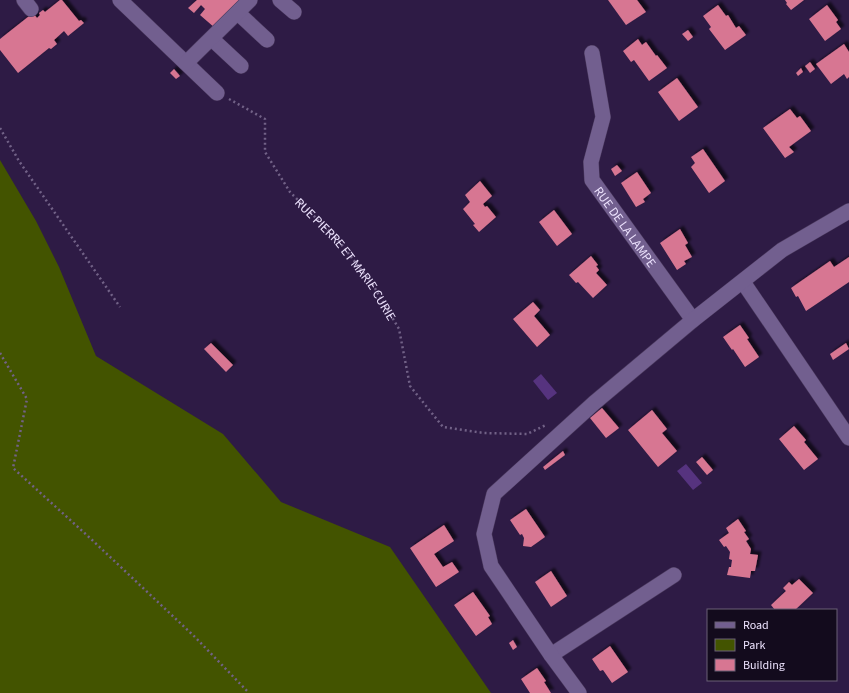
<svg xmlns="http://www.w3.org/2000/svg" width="849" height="693" viewBox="0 0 849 693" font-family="'Source Sans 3',sans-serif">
<defs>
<filter id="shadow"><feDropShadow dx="3.5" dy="-3.5" stdDeviation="1" flood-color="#0009"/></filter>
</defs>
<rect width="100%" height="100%" fill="#2e1b45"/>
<!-- green -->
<path fill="#435400" d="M 0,160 L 36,221 L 59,267 L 96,356 L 223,434 L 281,502 L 390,547 L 491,693 L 0,693 Z"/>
<!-- water -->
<g fill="#56337f">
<path d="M 541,374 L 557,393 L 548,400 L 533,381 Z"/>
<path d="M 686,464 L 702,483 L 693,490 L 677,471 Z"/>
</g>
<!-- building -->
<g fill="#d77692" filter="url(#shadow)">
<path d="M 60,0 L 62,0 L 79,21 L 81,20 L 84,23 L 68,36 L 64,31 L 54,40 L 57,44 L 51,49 L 49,48 L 18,73 L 0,50 L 0,39 L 33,13 L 37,18 L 40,15 L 39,13 L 43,10 L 45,12 Z"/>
<path d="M 197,0 L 242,0 L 215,28 L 200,15 L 205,9 L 201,5 L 194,13 L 188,8 Z"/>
<path d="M 608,0 L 637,0 L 646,12 L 626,25 Z"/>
<path d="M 785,0 L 804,0 L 791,10 L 786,4 L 787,3 Z"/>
<path d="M 718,5 L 726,16 L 728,15 L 736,28 L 739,26 L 746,35 L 725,50 L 709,29 L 711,27 L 703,16 Z"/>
<path d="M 827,5 L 838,20 L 836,22 L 841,29 L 825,41 L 809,19 Z"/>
<path d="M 688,30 L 693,37 L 688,41 L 682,34 Z"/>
<path d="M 638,39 L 642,45 L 646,42 L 656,56 L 657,55 L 667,68 L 649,81 L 634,60 L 631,62 L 623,51 Z"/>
<path d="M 844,44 L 849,52 L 849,77 L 847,79 L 844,74 L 831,84 L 816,64 Z"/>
<path d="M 810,62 L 815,69 L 810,73 L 805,66 Z"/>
<path d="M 801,68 L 803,72 L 798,76 L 796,73 Z"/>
<path d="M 174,69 L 180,76 L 176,79 L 170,73 Z"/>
<path d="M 677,78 L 698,107 L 679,121 L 658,92 Z"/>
<path d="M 790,109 L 797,118 L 800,116 L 811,131 L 789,147 L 794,152 L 785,158 L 763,128 Z"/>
<path d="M 703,149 L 725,181 L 709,193 L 691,167 L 695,163 L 691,157 Z"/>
<path d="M 617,165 L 622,171 L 615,176 L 611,169 Z"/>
<path d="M 637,172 L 651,193 L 643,199 L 645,202 L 636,207 L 621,183 Z"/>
<path d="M 480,181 L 492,196 L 483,204 L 485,207 L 487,206 L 496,217 L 479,232 L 473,225 L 475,224 L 463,209 L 470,202 L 465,195 Z"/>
<path d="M 554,210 L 572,234 L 557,246 L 539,222 Z"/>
<path d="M 680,229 L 688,243 L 685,245 L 692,257 L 684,261 L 686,264 L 677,270 L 660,243 Z"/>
<path d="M 591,256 L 598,265 L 596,266 L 599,270 L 596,273 L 607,285 L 593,298 L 578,282 L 576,283 L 569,275 Z"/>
<path d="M 849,257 L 849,282 L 806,311 L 798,296 L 796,297 L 791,288 L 830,261 L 834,267 Z"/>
<path d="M 533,302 L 540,310 L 534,316 L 550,335 L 537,347 L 513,319 Z"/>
<path d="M 740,325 L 749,338 L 747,339 L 759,357 L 745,367 L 733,349 L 732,350 L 723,337 Z"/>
<path d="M 211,343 L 233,365 L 226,372 L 204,349 Z"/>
<path d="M 846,343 L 849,349 L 833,360 L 830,354 Z"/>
<path d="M 602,408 L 619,428 L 606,438 L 590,418 Z"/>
<path d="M 652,410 L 667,429 L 662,433 L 677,451 L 658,467 L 628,430 Z"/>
<path d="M 794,426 L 806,440 L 804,442 L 818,459 L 804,470 L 779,439 Z"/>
<path d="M 563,451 L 565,455 L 545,470 L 543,467 Z"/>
<path d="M 702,457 L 713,470 L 707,475 L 696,462 Z"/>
<path d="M 526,509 L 545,537 L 531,547 L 523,546 L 524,538 L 522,534 L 520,535 L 510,520 Z"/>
<path d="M 738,519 L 746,531 L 744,532 L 749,539 L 746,541 L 751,549 L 750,554 L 758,555 L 755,571 L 751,571 L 750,578 L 727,575 L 729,567 L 731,567 L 732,560 L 729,559 L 730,552 L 726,546 L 724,547 L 719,540 L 729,533 L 726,528 Z"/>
<path d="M 444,525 L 454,541 L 434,554 L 443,567 L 452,562 L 459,572 L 436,587 L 410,548 Z"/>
<path d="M 551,571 L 567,596 L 551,607 L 535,582 Z"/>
<path d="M 799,579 L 813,593 L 795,610 L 775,610 L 771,605 L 786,591 L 783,588 L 789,582 L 792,585 Z"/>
<path d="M 473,592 L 490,616 L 488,617 L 492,624 L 476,636 L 454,605 Z"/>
<path d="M 513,640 L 517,647 L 513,650 L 509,643 Z"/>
<path d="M 610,646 L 628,672 L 612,683 L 603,670 L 600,671 L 592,659 Z"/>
<path d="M 537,668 L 546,681 L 544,682 L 551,693 L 530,693 L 521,679 Z"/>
</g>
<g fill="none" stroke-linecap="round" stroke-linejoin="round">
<defs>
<g id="minor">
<path d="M 24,0 L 31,9"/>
<path d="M 120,0 L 217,93"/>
<path d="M 280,0 L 294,12"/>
<path d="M 238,13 L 267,40"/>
<path d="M 212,39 L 241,66"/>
<path id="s2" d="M 592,53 L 603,117 L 591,162 L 592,180 L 693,320"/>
<path d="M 186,63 L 250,0"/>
<path d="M 743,282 L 849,438"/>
<path d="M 551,655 L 674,575"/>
<path d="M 579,693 L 551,655 L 491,566 L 484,534 L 494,494 L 594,403 L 693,320 L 782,250 L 849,211"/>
</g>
</defs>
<!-- minor casing -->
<use href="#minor" stroke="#4a395d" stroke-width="16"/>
<!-- path -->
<g stroke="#726287" stroke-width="2.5" stroke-dasharray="2 3" stroke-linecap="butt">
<path id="s1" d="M 229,99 L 265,119 L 265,152 L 290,192 L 338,240 L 373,285 L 399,329 L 410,386 L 443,427 L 484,433 L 527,434 L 546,425"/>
<path d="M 0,128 L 19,161 L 120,307"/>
<path d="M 0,353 L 27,399 L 13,468 L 90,538 L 195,637 L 249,693"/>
</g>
<!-- minor -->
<use href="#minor" stroke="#725f8f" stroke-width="15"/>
</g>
<g text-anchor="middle" stroke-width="4" stroke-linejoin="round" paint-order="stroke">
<!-- street labels -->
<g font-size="13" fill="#ede3fe" stroke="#130b1d">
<text dy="5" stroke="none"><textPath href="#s2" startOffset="187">RUE DE LA LAMPE</textPath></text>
<text dy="5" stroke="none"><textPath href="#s1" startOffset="209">RUE PIERRE ET MARIE CURIE</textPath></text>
</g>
</g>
<!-- legend -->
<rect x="707" y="609" width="130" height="72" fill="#130b1d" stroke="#6a6177"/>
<rect x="715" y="622" width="20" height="6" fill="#725f8f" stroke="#6a6177"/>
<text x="743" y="629" font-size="12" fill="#ede3fe">Road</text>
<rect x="715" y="639" width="20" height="12" fill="#435400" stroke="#6a6177"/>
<text x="743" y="649" font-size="12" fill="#ede3fe">Park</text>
<rect x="715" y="659" width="20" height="12" fill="#d77692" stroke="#6a6177"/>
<text x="743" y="669" font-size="12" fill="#ede3fe">Building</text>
</svg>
